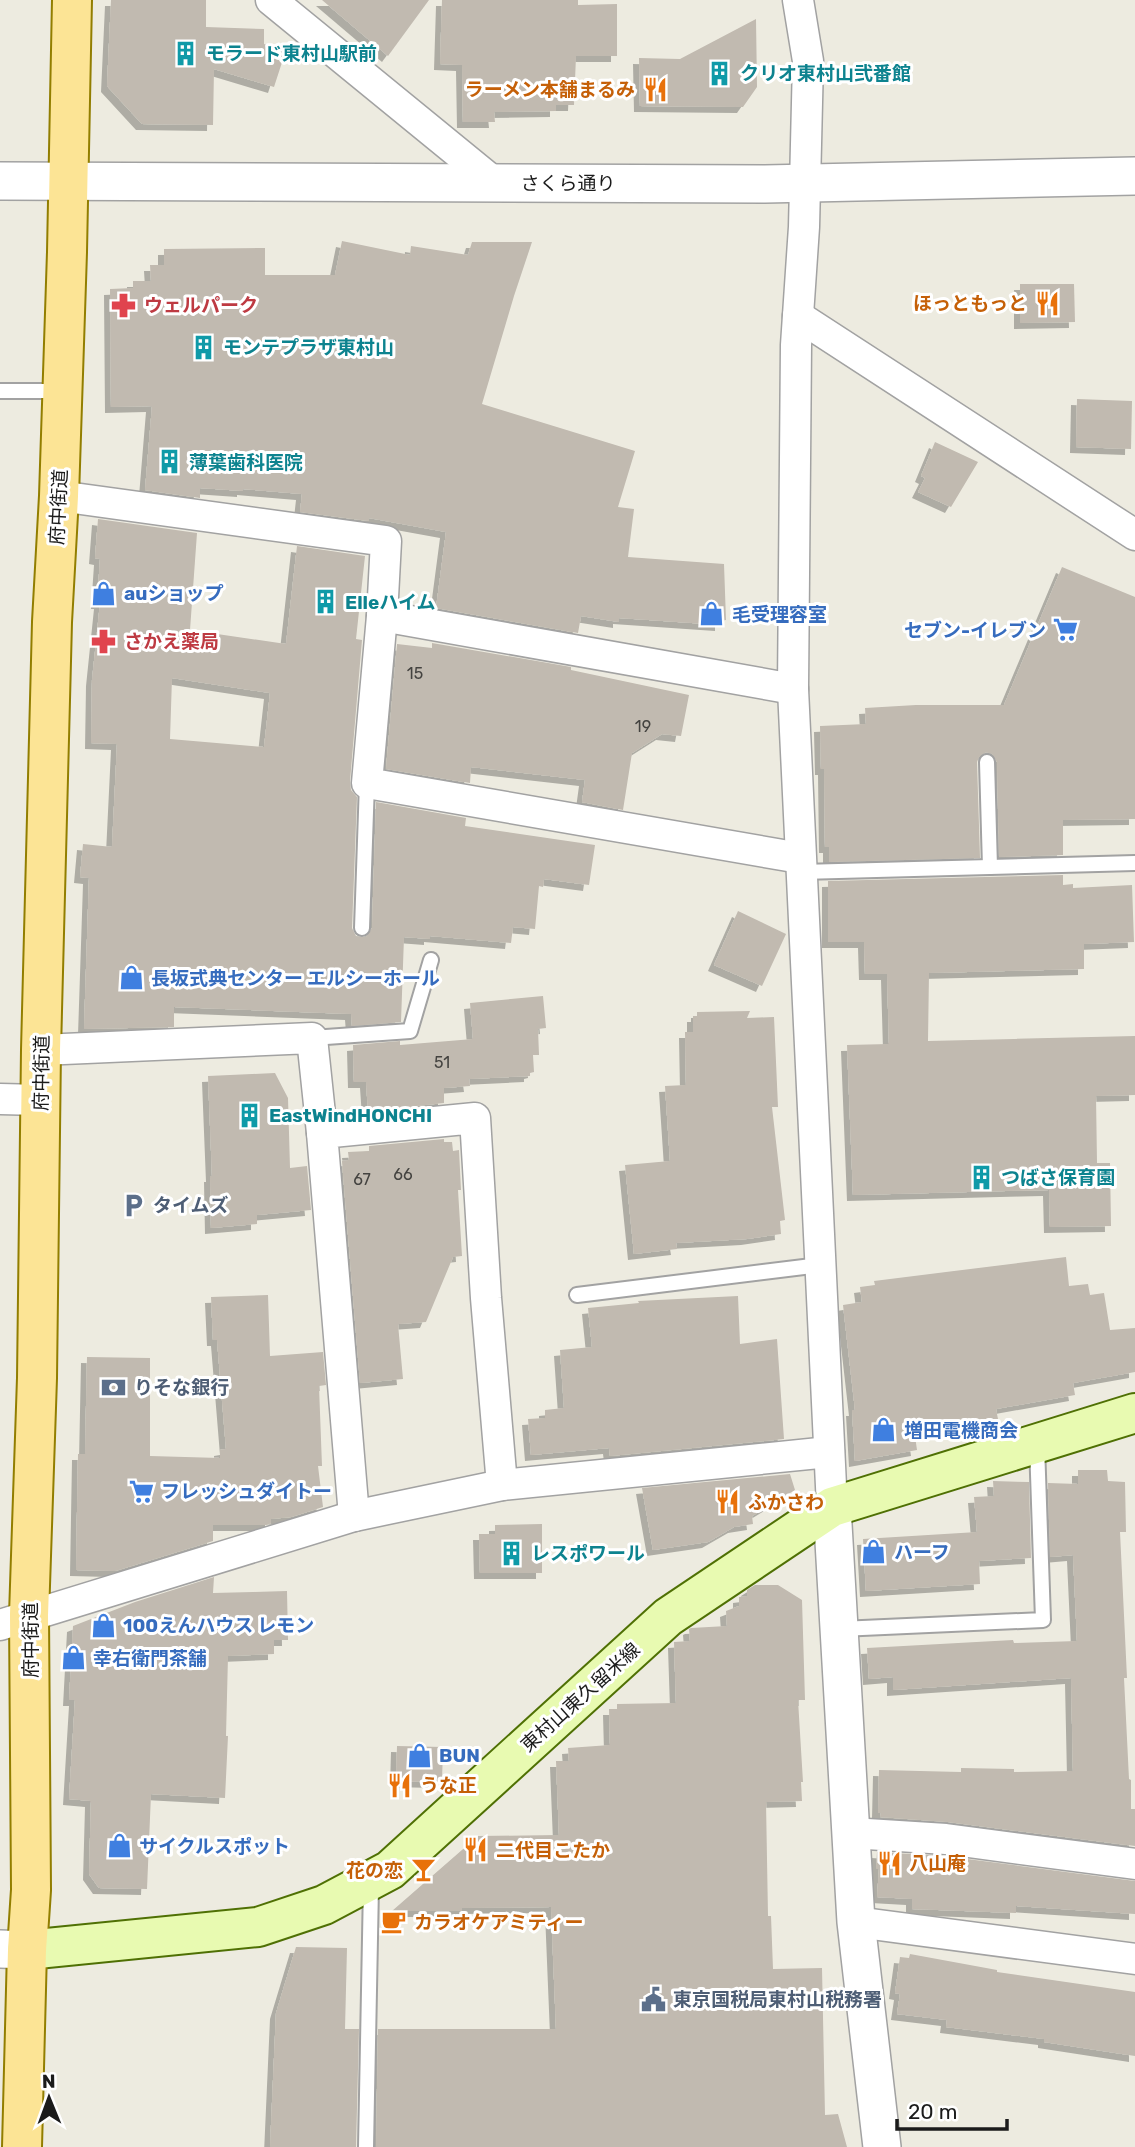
<svg xmlns="http://www.w3.org/2000/svg" width="1135" height="2147" viewBox="0 0 1135 2147" font-family="Rubik,'Noto Sans JP',sans-serif">
<defs>
<filter id="shadow"><feDropShadow dx="-6" dy="6" stdDeviation="0" flood-color="#0004"/></filter>
</defs>
<rect width="100%" height="100%" fill="#edebe0"/>
<!-- building -->
<g fill="#c1bab0" fill-rule="evenodd" filter="url(#shadow)">
<path d="M 111,0 L 206,0 L 206,27 L 264,29 L 264,44 L 286,50 L 274,87 L 214,69 L 213,125 L 142,124 L 107,86 Z"/>
<path d="M 322,0 L 429,0 L 388,56 Z"/>
<path d="M 442,0 L 578,0 L 578,5 L 617,4 L 617,56 L 576,56 L 574,105 L 556,105 L 556,111 L 494,112 L 495,122 L 463,122 L 462,65 L 440,64 Z"/>
<path d="M 756,19 L 757,87 L 743,107 L 640,106 L 639,58 L 680,59 Z"/>
<path d="M 342,241 L 410,255 L 411,246 L 468,255 L 472,242 L 532,242 L 514,296 L 482,404 L 635,451 L 618,507 L 634,509 L 628,557 L 724,564 L 726,620 L 721,621 L 721,625 L 619,618 L 619,622 L 581,616 L 578,633 L 436,608 L 446,532 L 369,518 L 369,521 L 300,512 L 302,494 L 243,489 L 243,491 L 200,488 L 200,498 L 145,490 L 152,406 L 111,407 L 110,289 L 133,288 L 133,281 L 151,281 L 150,265 L 164,265 L 164,249 L 265,248 L 265,275 L 335,275 Z"/>
<path d="M 1020,284 L 1074,284 L 1075,322 L 1020,323 Z"/>
<path d="M 1077,399 L 1132,401 L 1131,449 L 1076,447 Z"/>
<path d="M 935,442 L 978,462 L 951,507 L 918,492 L 925,478 L 921,476 Z"/>
<path d="M 98,519 L 197,533 L 190,630 L 286,644 L 297,546 L 365,556 L 356,639 L 362,640 L 350,781 L 351,790 L 357,797 L 352,928 L 356,936 L 366,937 L 372,928 L 376,802 L 466,818 L 465,826 L 595,845 L 589,885 L 544,879 L 543,887 L 539,886 L 535,929 L 513,927 L 511,943 L 430,936 L 430,939 L 404,937 L 401,1022 L 352,1026 L 351,1014 L 174,1007 L 174,1027 L 84,1029 L 89,878 L 80,877 L 83,844 L 112,847 L 117,744 L 91,743 L 92,680 L 100,603 L 97,603 L 100,559 L 95,558 ZM 172,678 L 270,693 L 264,747 L 170,739 Z"/>
<path d="M 1062,567 L 1135,597 L 1135,819 L 1063,820 L 1063,855 L 999,857 L 997,762 L 992,754 L 986,752 L 979,757 L 977,762 L 980,858 L 829,862 L 829,847 L 825,847 L 824,769 L 821,769 L 820,726 L 866,724 L 865,708 L 916,705 L 1004,705 Z"/>
<path d="M 432,643 L 571,667 L 571,670 L 689,695 L 681,736 L 662,734 L 632,753 L 623,810 L 582,802 L 585,780 L 471,767 L 470,783 L 386,769 L 397,644 L 432,648 Z"/>
<path d="M 1063,875 L 1063,885 L 1073,884 L 1073,888 L 1132,885 L 1134,942 L 1084,944 L 1084,969 L 929,973 L 928,1041 L 1135,1036 L 1135,1095 L 1096,1096 L 1097,1163 L 1110,1163 L 1111,1226 L 1050,1227 L 1049,1190 L 853,1195 L 847,1045 L 889,1044 L 887,974 L 865,974 L 864,942 L 828,942 L 828,881 Z"/>
<path d="M 738,911 L 786,934 L 762,986 L 714,965 Z"/>
<path d="M 543,996 L 546,1028 L 538,1029 L 539,1055 L 533,1055 L 534,1072 L 530,1073 L 530,1076 L 469,1079 L 470,1086 L 444,1088 L 444,1103 L 368,1111 L 366,1082 L 354,1082 L 353,1045 L 400,1041 L 400,1045 L 473,1039 L 470,1003 Z"/>
<path d="M 750,1011 L 747,1018 L 774,1017 L 778,1107 L 772,1107 L 785,1220 L 780,1221 L 781,1234 L 747,1239 L 676,1243 L 677,1249 L 634,1254 L 625,1165 L 670,1161 L 665,1086 L 686,1085 L 685,1032 L 693,1032 L 693,1016 L 697,1016 L 697,1012 Z"/>
<path d="M 275,1073 L 288,1098 L 290,1168 L 307,1166 L 311,1210 L 257,1215 L 257,1224 L 211,1228 L 210,1176 L 212,1176 L 208,1076 Z"/>
<path d="M 444,1139 L 444,1142 L 452,1142 L 453,1151 L 459,1150 L 461,1190 L 458,1190 L 462,1256 L 453,1257 L 426,1322 L 398,1324 L 403,1379 L 360,1383 L 342,1161 L 349,1160 L 348,1152 L 369,1151 L 369,1146 Z"/>
<path d="M 1066,1257 L 1069,1286 L 1088,1284 L 1090,1295 L 1104,1293 L 1110,1330 L 1135,1328 L 1135,1372 L 1073,1383 L 1075,1395 L 996,1409 L 998,1419 L 915,1436 L 917,1450 L 855,1461 L 852,1410 L 855,1410 L 843,1305 L 862,1302 L 860,1287 L 875,1285 L 874,1281 Z"/>
<path d="M 268,1295 L 270,1356 L 323,1352 L 326,1385 L 319,1386 L 322,1466 L 318,1466 L 323,1507 L 291,1517 L 271,1519 L 271,1523 L 266,1525 L 213,1525 L 213,1541 L 115,1571 L 76,1570 L 78,1454 L 85,1454 L 87,1357 L 150,1358 L 150,1456 L 220,1458 L 220,1450 L 226,1449 L 217,1340 L 213,1340 L 211,1297 Z"/>
<path d="M 738,1296 L 740,1344 L 777,1339 L 784,1439 L 610,1456 L 609,1448 L 531,1455 L 528,1419 L 545,1418 L 545,1410 L 564,1408 L 560,1350 L 592,1347 L 588,1308 L 639,1303 L 638,1301 Z"/>
<path d="M 1078,1470 L 1107,1470 L 1108,1481 L 1125,1482 L 1126,1532 L 1120,1532 L 1127,1678 L 1124,1678 L 1129,1779 L 1131,1780 L 1131,1809 L 1135,1809 L 1135,1846 L 948,1822 L 880,1817 L 881,1813 L 878,1813 L 879,1770 L 961,1772 L 961,1768 L 1014,1769 L 1014,1772 L 1073,1771 L 1071,1678 L 893,1690 L 893,1677 L 869,1679 L 867,1648 L 1013,1640 L 1014,1643 L 1077,1641 L 1073,1555 L 1050,1557 L 1048,1483 L 1078,1484 Z"/>
<path d="M 790,1474 L 795,1490 L 752,1516 L 753,1524 L 734,1527 L 708,1542 L 653,1550 L 642,1488 Z"/>
<path d="M 993,1481 L 1029,1482 L 1031,1558 L 979,1561 L 980,1584 L 866,1591 L 863,1539 L 977,1532 L 974,1497 L 994,1496 Z"/>
<path d="M 542,1524 L 542,1573 L 480,1573 L 479,1534 L 495,1534 L 495,1525 Z"/>
<path d="M 214,1577 L 213,1593 L 287,1591 L 288,1640 L 274,1640 L 274,1654 L 228,1656 L 226,1736 L 228,1736 L 225,1798 L 151,1794 L 147,1889 L 99,1888 L 89,1874 L 91,1801 L 69,1799 L 75,1700 L 69,1700 L 73,1626 L 135,1602 Z"/>
<path d="M 755,1585 L 778,1585 L 802,1600 L 805,1700 L 798,1700 L 803,1782 L 801,1782 L 802,1801 L 766,1802 L 768,1916 L 771,1916 L 773,1969 L 822,1968 L 825,2115 L 838,2114 L 847,2147 L 376,2147 L 378,2029 L 556,2029 L 551,1907 L 462,1908 L 462,1911 L 392,1911 L 478,1836 L 559,1835 L 556,1761 L 569,1761 L 568,1748 L 610,1745 L 609,1709 L 617,1709 L 617,1704 L 676,1703 L 674,1642 L 690,1641 L 689,1629 L 691,1628 L 727,1626 L 726,1611 L 739,1606 L 739,1597 L 747,1596 L 747,1590 Z"/>
<path d="M 397,1746 L 443,1747 L 442,1782 L 396,1781 Z"/>
<path d="M 877,1852 L 944,1856 L 1135,1881 L 1135,1914 L 1016,1906 L 1016,1913 L 912,1909 L 912,1899 L 877,1897 L 879,1869 L 876,1869 Z"/>
<path d="M 296,1947 L 347,1948 L 345,2029 L 359,2029 L 356,2147 L 270,2147 L 276,2013 Z"/>
<path d="M 910,1954 L 997,1970 L 997,1972 L 1135,1992 L 1135,2056 L 1044,2042 L 1044,2039 L 946,2027 L 947,2020 L 897,2014 L 900,1994 L 895,1993 L 900,1957 L 909,1958 Z"/>
</g>
<g fill="none" stroke-linecap="round" stroke-linejoin="round">
<defs>
<g id="service">
<path d="M 0,391 L 61,391"/>
<path d="M 987,762 L 990,867"/>
<path d="M 801,872 L 1135,863"/>
<path d="M 362,928 L 367,783"/>
<path d="M 312,1038 L 410,1031 L 431,960"/>
<path d="M 577,1295 L 820,1265"/>
<path d="M 840,1629 L 1043,1620 L 1037,1445"/>
<path d="M 366,2147 L 371,1886"/>
</g>
<g id="minor">
<path d="M 271,0 L 495,183"/>
<path d="M 798,0 L 808,61 L 804,227 L 796,345 L 793,689 L 832,1507"/>
<path d="M 798,316 L 1135,535"/>
<path d="M 59,496 L 386,541 L 382,616 L 367,783 L 800,858"/>
<path d="M 382,616 L 793,689"/>
<path d="M 41,1050 L 312,1038 L 322,1133"/>
<path d="M 0,1099 L 40,1100"/>
<path d="M 354,1516 L 322,1133 L 475,1118 L 486,1298 L 502,1485"/>
<path d="M 0,1625 L 354,1516 L 502,1485 L 829,1452"/>
<path d="M 851,1833 L 946,1839 L 1135,1864"/>
<path d="M 856,1922 L 1135,1959"/>
</g>
<g id="tertiary">
<path d="M 0,181 L 765,184 L 1135,176"/>
<path d="M 832,1507 L 856,1922 L 882,2147"/>
<path d="M 0,1949 L 27,1950"/>
</g>
<path id="secondary" d="M 27,1950 L 258,1927 L 324,1905 L 390,1870 L 668,1617 L 832,1507 L 1135,1413"/>
<path id="primary" d="M 22,2147 L 27,1950 L 31,1890 L 29,1615 L 37,1378 L 41,1050 L 52,622 L 59,496 L 67,252 L 72,0"/>
</defs>
<!-- service casing -->
<use href="#service" stroke="#a2a2a2" stroke-width="18"/>
<!-- minor casing -->
<use href="#minor" stroke="#a2a2a2" stroke-width="33"/>
<!-- tertiary casing -->
<use href="#tertiary" stroke="#a2a2a2" stroke-width="40"/>
<!-- secondary casing -->
<use href="#secondary" stroke="#4f7004" stroke-width="42"/>
<!-- primary casing -->
<use href="#primary" stroke="#927e00" stroke-width="42"/>
<!-- service -->
<use href="#service" stroke="#fff" stroke-width="14"/>
<!-- minor -->
<use href="#minor" stroke="#fff" stroke-width="30"/>
<!-- tertiary -->
<use href="#tertiary" stroke="#fff" stroke-width="37"/>
<!-- secondary -->
<use href="#secondary" stroke="#e8fab1" stroke-width="38"/>
<!-- primary -->
<use href="#primary" stroke="#fce495" stroke-width="38"/>
</g>
<!-- icons -->
<defs>
<symbol id="building-bare" viewBox="-9 -9 18 18"><path d="M-4-6H4V6H1V3H-1V6H-4ZM-2.5-4.3h1.7v1.8h-1.7ZM.8-4.3h1.7v1.8H.8ZM-2.5-1h1.7V.8h-1.7ZM.8-1h1.7V.8H.8Z" fill="#0f9aa8" stroke="#fff" stroke-width="2.5" paint-order="stroke"/></symbol>
<symbol id="restaurant-bare" viewBox="-9 -9 18 18"><path d="M-5-6h1v4h1v-4h1v4h1v-4h1v5L-1.5 .5V6h-2V.5L-5-1ZM5-6V6H3V1.5H1.5Q1.5-4 5-6Z" fill="#e8710a" stroke="#fff" stroke-width="2.5" paint-order="stroke"/></symbol>
<symbol id="pharmacy-bare" viewBox="-9 -9 18 18"><path d="M-2-6h4v4h4v4h-4v4h-4v-4h-4v-4h4Z" fill="#e0444e" stroke="#fff" stroke-width="2.5" paint-order="stroke"/></symbol>
<symbol id="shop-bare" viewBox="-9 -9 18 18"><path d="M-5-2.5h2.3a2.7 3.5 0 0 1 5.4 0H5L5.5 6h-11ZM-1.5-2.5h3a1.5 2.3 0 0 0-3 0Z" fill="#3f7fe0" stroke="#fff" stroke-width="2.5" paint-order="stroke"/></symbol>
<symbol id="supermarket-bare" viewBox="-9 -9 18 18"><path d="M-6-5.5h2.5l.6 2H6L4.5 2H-2.5L-4.4-4H-6ZM-1.5 3.2a1.3 1.3 0 1 0 .1 0ZM3 3.2a1.3 1.3 0 1 0 .1 0Z" fill="#3f7fe0" stroke="#fff" stroke-width="2.5" paint-order="stroke"/></symbol>
<symbol id="parking-bare" viewBox="-9 -9 18 18"><path d="M-3.5-5.5H1a3.5 3.5 0 0 1 0 7H-1V5.5H-3.5ZM-1-3.4V-.6H.8a1.4 1.4 0 0 0 0-2.8Z" fill="#5c6f8a" stroke="#fff" stroke-width="2.5" paint-order="stroke"/></symbol>
<symbol id="bank-bare" viewBox="-9 -9 18 18"><path d="M-6-4H6V4H-6ZM0-2.3a2.3 2.3 0 1 0 0 4.6a2.3 2.3 0 1 0 0-4.6Z" fill="#5c6f8a" stroke="#fff" stroke-width="2.5" paint-order="stroke"/></symbol>
<symbol id="bar-bare" viewBox="-9 -9 18 18"><path d="M-6-5H6L.8 .8V4.5H3.5V6h-7V4.5H-.8V.8Z" fill="#e8710a" stroke="#fff" stroke-width="2.5" paint-order="stroke"/></symbol>
<symbol id="cafe-bare" viewBox="-9 -9 18 18"><path d="M-5.5-4.5H6V0H3Q3 3.5 0 3.5H-2.5Q-5.5 3.5-5.5 0ZM3-3.2v2h1.7v-2ZM-6 4.5H4V6H-6Z" fill="#e8710a" stroke="#fff" stroke-width="2.5" paint-order="stroke"/></symbol>
<symbol id="civic-bare" viewBox="-9 -9 18 18"><path d="M-.6-6.5H3V-4.5H.6V-3L4-1V1h2V6H-6V1h2V-1L-.6-3ZM-1.2 2.5V6h2.4V2.5Z" fill="#5c6f8a" stroke="#fff" stroke-width="2.5" paint-order="stroke"/></symbol>
</defs>
<g fill-rule="evenodd">
<use href="#building-bare" x="168" y="36" width="35" height="35"/>
<use href="#building-bare" x="702" y="56" width="35" height="35"/>
<use href="#restaurant-bare" x="638" y="72" width="35" height="35"/>
<use href="#restaurant-bare" x="1030" y="286" width="35" height="35"/>
<use href="#pharmacy-bare" x="106" y="288" width="35" height="35"/>
<use href="#building-bare" x="186" y="330" width="35" height="35"/>
<use href="#building-bare" x="152" y="444" width="35" height="35"/>
<use href="#shop-bare" x="86" y="576" width="35" height="35"/>
<use href="#building-bare" x="308" y="584" width="35" height="35"/>
<use href="#shop-bare" x="694" y="596" width="35" height="35"/>
<use href="#supermarket-bare" x="1048" y="612" width="35" height="35"/>
<use href="#pharmacy-bare" x="86" y="624" width="35" height="35"/>
<use href="#shop-bare" x="114" y="960" width="35" height="35"/>
<use href="#building-bare" x="232" y="1098" width="35" height="35"/>
<use href="#building-bare" x="964" y="1160" width="35" height="35"/>
<use href="#parking-bare" x="116" y="1188" width="35" height="35"/>
<use href="#bank-bare" x="96" y="1370" width="35" height="35"/>
<use href="#shop-bare" x="866" y="1412" width="35" height="35"/>
<use href="#supermarket-bare" x="124" y="1474" width="35" height="35"/>
<use href="#restaurant-bare" x="710" y="1484" width="35" height="35"/>
<use href="#shop-bare" x="856" y="1534" width="35" height="35"/>
<use href="#building-bare" x="494" y="1536" width="35" height="35"/>
<use href="#shop-bare" x="86" y="1608" width="35" height="35"/>
<use href="#shop-bare" x="56" y="1640" width="35" height="35"/>
<use href="#shop-bare" x="402" y="1738" width="35" height="35"/>
<use href="#restaurant-bare" x="382" y="1768" width="35" height="35"/>
<use href="#shop-bare" x="102" y="1828" width="35" height="35"/>
<use href="#restaurant-bare" x="458" y="1832" width="35" height="35"/>
<use href="#restaurant-bare" x="872" y="1846" width="35" height="35"/>
<use href="#bar-bare" x="406" y="1852" width="35" height="35"/>
<use href="#cafe-bare" x="376" y="1904" width="35" height="35"/>
<use href="#civic-bare" x="636" y="1982" width="35" height="35"/>
</g>
<g text-anchor="middle" stroke-width="6" stroke-linejoin="round" paint-order="stroke">
<!-- number labels -->
<g font-size="16" fill="#444340">
<text x="415" y="679">15</text>
<text x="643" y="732">19</text>
<text x="442" y="1068">51</text>
<text x="403" y="1180">66</text>
<text x="362" y="1185">67</text>
</g>
<!-- culture labels -->
<g font-size="19" font-weight="bold" fill="#0d838f" stroke="#fff" text-anchor="start">
<text x="206" y="60">モラード東村山駅前</text>
<text x="740" y="80">クリオ東村山弐番館</text>
<text x="223" y="354">モンテプラザ東村山</text>
<text x="189" y="469">薄葉歯科医院</text>
<text x="345" y="609">Elleハイム</text>
<text x="269" y="1122">EastWindHONCHI</text>
<text x="1001" y="1184">つばさ保育園</text>
<text x="531" y="1560">レスポワール</text>
</g>
<!-- food labels -->
<g font-size="19" font-weight="bold" fill="#c56008" stroke="#fff" text-anchor="start">
<text x="635" y="96" text-anchor="end">ラーメン本舗まるみ</text>
<text x="1027" y="310" text-anchor="end">ほっともっと</text>
<text x="748" y="1509">ふかさわ</text>
<text x="420" y="1792">うな正</text>
<text x="496" y="1857">二代目こたか</text>
<text x="909" y="1870">八山庵</text>
<text x="403" y="1877" text-anchor="end">花の恋</text>
<text x="414" y="1929">カラオケアミティー</text>
</g>
<!-- street labels -->
<g font-size="19" fill="#1b1b1b" stroke="#fff">
<text x="568" y="190">さくら通り</text>
<text transform="translate(58 507) rotate(-87)" y="7">府中街道</text>
<text transform="translate(41 1073) rotate(-89)" y="7">府中街道</text>
<text transform="translate(30 1640) rotate(-90)" y="7">府中街道</text>
<text transform="translate(580 1697) rotate(-42)" y="7">東村山東久留米線</text>
</g>
<!-- health labels -->
<g font-size="19" font-weight="bold" fill="#be3a42" stroke="#fff" text-anchor="start">
<text x="144" y="312">ウェルパーク</text>
<text x="124" y="648">さかえ薬局</text>
</g>
<!-- shop labels -->
<g font-size="19" font-weight="bold" fill="#366cbe" stroke="#fff" text-anchor="start">
<text x="124" y="600">auショップ</text>
<text x="732" y="621">毛受理容室</text>
<text x="1046" y="637" text-anchor="end">セブン-イレブン</text>
<text x="151" y="985">長坂式典センター エルシーホール</text>
<text x="904" y="1437">増田電機商会</text>
<text x="161" y="1498">フレッシュダイトー</text>
<text x="894" y="1559">ハーフ</text>
<text x="123" y="1632">100えんハウス レモン</text>
<text x="93" y="1665">幸右衛門茶舗</text>
<text x="439" y="1762">BUN</text>
<text x="139" y="1853">サイクルスポット</text>
</g>
<!-- service labels -->
<g font-size="19" font-weight="bold" fill="#4e5e75" stroke="#fff" text-anchor="start">
<text x="153" y="1212">タイムズ</text>
<text x="134" y="1394">りそな銀行</text>
<text x="673" y="2006">東京国税局東村山税務署</text>
</g>
</g>
<!-- north arrow -->
<g transform="translate(49 2098) rotate(359)" stroke="#ffffff" stroke-width="5" paint-order="stroke">
<path d="M0-5L12 26L0 18L-12 26Z" fill="#1b1b1b"/>
<text y="-10" font-size="19" font-weight="bold" text-anchor="middle" fill="#1b1b1b">N</text>
</g>
<!-- scale -->
<path d="M897 2119v10h110v-10" fill="none" stroke="#1b1b1b" stroke-width="3.5"/>
<text x="908" y="2119" font-size="21" fill="#1b1b1b" stroke="#ffffff" stroke-width="5" paint-order="stroke">20 m</text>
</svg>
